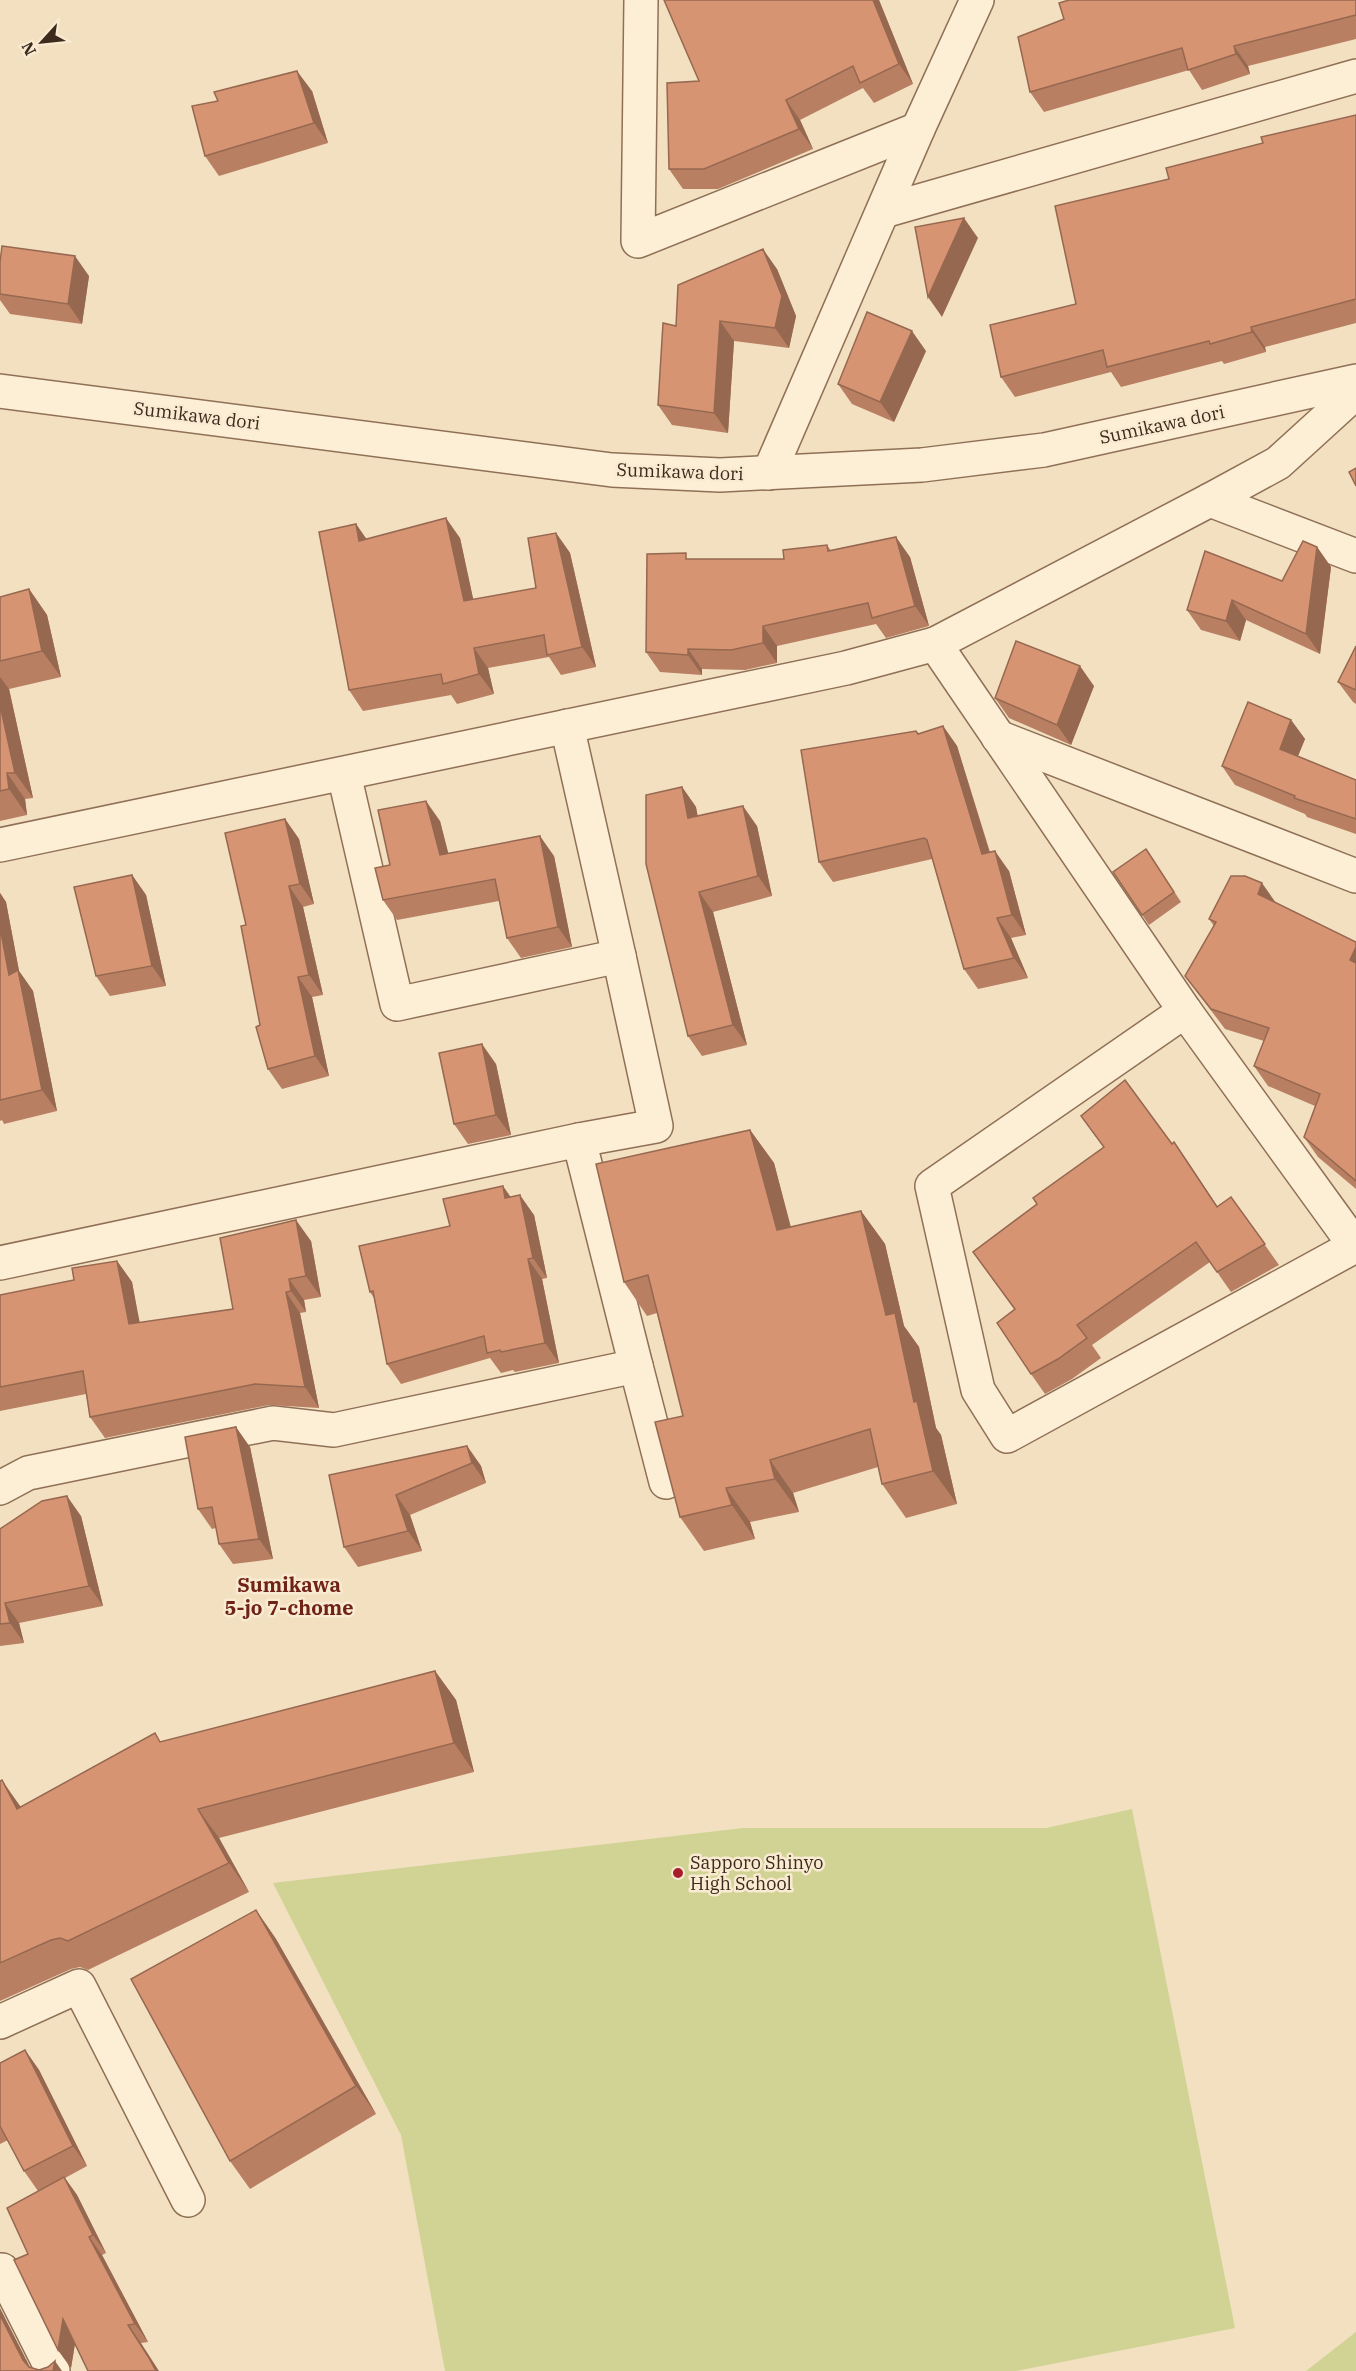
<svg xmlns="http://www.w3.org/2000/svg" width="1356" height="2371" viewBox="0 0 1356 2371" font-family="'IBM Plex Serif',serif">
<rect width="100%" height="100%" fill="#f3e0c1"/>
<!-- green -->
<g fill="#d0d394">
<path d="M 1132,1809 L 1235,2328 L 1016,2371 L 445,2371 L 401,2135 L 273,1883 L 743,1828 L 1046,1828 Z"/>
<path d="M 1356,2332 L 1356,2371 L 1306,2371 Z"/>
</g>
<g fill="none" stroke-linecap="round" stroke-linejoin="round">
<defs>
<g id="minor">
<path d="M 641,0 L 638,241 L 918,129"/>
<path d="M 884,211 L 1356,76"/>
<path d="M 769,473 L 918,129 L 977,0"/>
<path d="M 1210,500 L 1356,556"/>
<path d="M 935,644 L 1185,1011 L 1356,1247"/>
<path d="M 998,737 L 1356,876"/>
<path d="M 344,774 L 397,1004 L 619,956 L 567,726"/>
<path d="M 0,845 L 846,668 L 935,644 L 1210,500 L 1278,463 L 1356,392"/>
<path d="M 1185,1011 L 932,1186 L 978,1390 L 1007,1436 L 1355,1246"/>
<path d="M 0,1263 L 579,1140"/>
<path d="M 636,1366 L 666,1482"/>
<path d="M 0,1488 L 28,1473 L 273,1423 L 334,1430 L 636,1366 L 579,1140 L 656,1126 L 619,956"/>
<path d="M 0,2022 L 79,1986 L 188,2200"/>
<path d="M 0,2271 L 2,2270 L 53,2371"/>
</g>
<path id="tertiary" d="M 0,391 L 612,470 L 720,475 L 922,465 L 1044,450 L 1356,381"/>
</defs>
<!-- minor casing -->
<use href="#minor" stroke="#8f7056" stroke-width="36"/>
<!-- tertiary casing -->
<use href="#tertiary" stroke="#8f7056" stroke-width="36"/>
<!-- minor -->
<use href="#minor" stroke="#fdeed6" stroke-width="33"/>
<!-- tertiary -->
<use href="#tertiary" stroke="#fdeed6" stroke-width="33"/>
</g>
<!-- wall -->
<g fill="#b87f63">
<path d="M 879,0 L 913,84 L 874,103 L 863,88 L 800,120 L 813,149 L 718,189 L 683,189 L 669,169 L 699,81 Z"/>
<path d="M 1356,0 L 1356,39 L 1248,66 L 1250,74 L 1202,90 L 1189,70 L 1044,112 L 1030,92 L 1018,37 Z"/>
<path d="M 312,91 L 328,143 L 219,176 L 205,156 Z"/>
<path d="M 1356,115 L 1356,323 L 1265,347 L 1266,352 L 1224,364 L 1222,361 L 1121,387 L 1111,372 L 1015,397 L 1001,377 L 1076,304 L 1169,179 L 1263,143 Z"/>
<path d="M 0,262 L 89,276 L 82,324 L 10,314 L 0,300 Z"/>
<path d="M 777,269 L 796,316 L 789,348 L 734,341 L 728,433 L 672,425 L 658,405 L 676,326 Z"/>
<path d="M 926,351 L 894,422 L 852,404 L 838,384 Z"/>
<path d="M 356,524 L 366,539 L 460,538 L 473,600 L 536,588 L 556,533 L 570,553 L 596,667 L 561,675 L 549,657 L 488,668 L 494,694 L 457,704 L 451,695 L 363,711 L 349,690 Z"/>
<path d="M 827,545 L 831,551 L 910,557 L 929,626 L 886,638 L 876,624 L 777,646 L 777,663 L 745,670 L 702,669 L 702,675 L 660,672 L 646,652 L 690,559 L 784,559 Z"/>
<path d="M 1317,547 L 1331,567 L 1320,654 L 1246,620 L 1240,641 L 1201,630 L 1187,610 L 1282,581 Z"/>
<path d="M 29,589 L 47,615 L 61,677 L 9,689 L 33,798 L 25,799 L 27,815 L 0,821 L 0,597 Z"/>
<path d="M 1356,646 L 1356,704 L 1353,702 L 1338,682 Z"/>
<path d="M 1094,686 L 1071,745 L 1009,718 L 995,698 Z"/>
<path d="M 1291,720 L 1305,739 L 1298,756 L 1356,780 L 1356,834 L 1307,817 L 1305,814 L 1235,785 L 1222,766 Z"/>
<path d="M 943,726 L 957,746 L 990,852 L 1009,871 L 1026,935 L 1011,938 L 1028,978 L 978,989 L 964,969 L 932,859 L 833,882 L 819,862 L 916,731 L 919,734 Z"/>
<path d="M 682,787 L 696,807 L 697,816 L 757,826 L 772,896 L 713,912 L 747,1045 L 702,1056 L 688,1036 Z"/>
<path d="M 285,819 L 299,839 L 314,904 L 303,907 L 323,995 L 312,997 L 329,1076 L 282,1089 L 268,1069 L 246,925 Z"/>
<path d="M 440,821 L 448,854 L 554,856 L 572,947 L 521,958 L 507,938 L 499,901 L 397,920 L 383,900 L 390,865 Z"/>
<path d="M 1153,859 L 1181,902 L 1149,925 L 1113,872 Z"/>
<path d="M 132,875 L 146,895 L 166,986 L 110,996 L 96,976 Z"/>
<path d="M 0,893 L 6,902 L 19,971 L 33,991 L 57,1111 L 4,1124 L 2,1120 L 0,1121 Z"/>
<path d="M 1275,903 L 1356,942 L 1356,1189 L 1318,1157 L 1304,1137 L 1315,1106 L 1268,1086 L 1254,1066 L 1264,1041 L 1225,1029 L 1185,976 L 1214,926 L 1209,919 Z"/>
<path d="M 496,1064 L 511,1135 L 468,1144 L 454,1124 Z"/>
<path d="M 1081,1116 L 1172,1144 L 1174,1142 L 1217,1206 L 1231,1197 L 1279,1265 L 1231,1292 L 1210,1262 L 1092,1345 L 1101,1358 L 1072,1379 L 1045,1394 L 1031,1374 L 1014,1309 L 973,1252 L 1037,1204 L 1104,1148 Z"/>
<path d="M 750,1130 L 774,1163 L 791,1227 L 861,1211 L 885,1244 L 904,1326 L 919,1347 L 936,1428 L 941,1435 L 957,1504 L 906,1518 L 882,1484 L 878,1467 L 793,1493 L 799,1512 L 750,1522 L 755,1539 L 704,1551 L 680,1517 L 683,1416 L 657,1313 L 647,1316 L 624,1282 Z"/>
<path d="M 511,1197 L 534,1215 L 547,1278 L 542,1279 L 559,1363 L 515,1372 L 513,1370 L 501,1373 L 490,1358 L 401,1384 L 387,1364 L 374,1298 L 370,1292 L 450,1226 Z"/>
<path d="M 311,1241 L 321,1297 L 304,1300 L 306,1312 L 300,1313 L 319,1408 L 269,1405 L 105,1438 L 90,1417 L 86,1394 L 0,1411 L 0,1295 L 74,1280 L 117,1261 L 132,1282 L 139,1323 L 233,1309 Z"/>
<path d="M 467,1446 L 481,1466 L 486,1483 L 410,1515 L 422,1551 L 358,1567 L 344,1547 L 329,1475 Z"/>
<path d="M 250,1447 L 273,1559 L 233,1564 L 219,1544 L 216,1528 L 212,1529 L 198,1509 Z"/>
<path d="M 81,1516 L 103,1606 L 19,1623 L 24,1643 L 0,1646 L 0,1529 Z"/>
<path d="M 435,1671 L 456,1700 L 474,1772 L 219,1838 L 249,1892 L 88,1970 L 80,1967 L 71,1969 L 0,2001 L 0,1781 L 21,1807 L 161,1742 Z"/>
<path d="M 256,1910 L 276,1939 L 376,2114 L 250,2189 L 230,2161 Z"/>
<path d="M 25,2050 L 39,2070 L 87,2166 L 65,2178 L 77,2195 L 106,2253 L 102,2255 L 148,2342 L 141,2343 L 75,2344 L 71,2368 L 58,2350 L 28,2254 L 38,2191 L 24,2171 L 8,2140 L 0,2144 L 0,2063 Z"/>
</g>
<!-- shaded-wall -->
<g fill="#966850">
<path d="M 873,0 L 879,0 L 913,84 L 899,64 Z"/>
<path d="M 1234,46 L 1248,66 L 1250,74 L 1236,54 Z"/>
<path d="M 297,71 L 312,91 L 328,143 L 314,123 Z"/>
<path d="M 786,100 L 800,120 L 813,149 L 799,129 Z"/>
<path d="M 964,218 L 978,238 L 942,317 L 928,297 Z"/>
<path d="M 763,249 L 777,269 L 796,316 L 789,348 L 775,328 Z"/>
<path d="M 75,256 L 89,276 L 82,324 L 68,304 Z"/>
<path d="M 720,321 L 734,341 L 728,433 L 714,413 Z"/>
<path d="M 1251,327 L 1265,347 L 1266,352 L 1252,332 Z"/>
<path d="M 912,331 L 926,351 L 894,422 L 880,402 Z"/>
<path d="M 446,518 L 460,538 L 478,621 L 464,601 Z"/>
<path d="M 356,524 L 370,544 L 359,541 Z"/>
<path d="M 556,533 L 570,553 L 596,667 L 582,647 Z"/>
<path d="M 896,537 L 910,557 L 929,626 L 915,606 Z"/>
<path d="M 1317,547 L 1331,567 L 1320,654 L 1306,634 Z"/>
<path d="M 29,589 L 47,615 L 61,677 L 42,651 Z"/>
<path d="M 1232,600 L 1246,620 L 1240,641 L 1226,621 Z"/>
<path d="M 763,626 L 777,646 L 777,663 L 763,643 Z"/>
<path d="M 474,648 L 488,668 L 494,694 L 479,674 Z"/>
<path d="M 688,649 L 702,669 L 702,675 L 688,655 Z"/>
<path d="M 1080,666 L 1094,686 L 1071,745 L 1057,725 Z"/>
<path d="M 0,677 L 9,689 L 33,798 L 15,773 L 0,705 Z"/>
<path d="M 1291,720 L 1305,739 L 1293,768 L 1280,749 Z"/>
<path d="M 943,726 L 957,746 L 996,874 L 982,854 Z"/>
<path d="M 7,773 L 25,799 L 27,815 L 9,789 Z"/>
<path d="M 682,787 L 696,807 L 702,838 L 688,818 Z"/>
<path d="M 426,801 L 440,821 L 454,875 L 440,855 Z"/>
<path d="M 743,806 L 757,826 L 772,896 L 758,876 Z"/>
<path d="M 285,819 L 299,839 L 314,904 L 300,884 Z"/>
<path d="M 540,836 L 554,856 L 572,947 L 558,927 Z"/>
<path d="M 995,851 L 1009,871 L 1026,935 L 1012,915 Z"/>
<path d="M 132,875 L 146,895 L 166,986 L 152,966 Z"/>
<path d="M 1262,883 L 1276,903 L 1258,894 Z"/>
<path d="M 289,886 L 303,907 L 323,995 L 309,975 Z"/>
<path d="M 699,892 L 713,912 L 747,1045 L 733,1025 Z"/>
<path d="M 0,893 L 6,902 L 19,971 L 33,991 L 57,1111 L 42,1090 L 9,975 L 0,927 Z"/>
<path d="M 997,918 L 1011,938 L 1028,978 L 1014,958 Z"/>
<path d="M 1356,947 L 1356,968 L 1350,960 Z"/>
<path d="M 298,977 L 312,997 L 329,1076 L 315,1056 Z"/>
<path d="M 482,1044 L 496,1064 L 511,1135 L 496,1115 Z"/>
<path d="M 750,1130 L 774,1163 L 800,1264 L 777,1230 Z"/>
<path d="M 1174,1142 L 1188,1162 L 1231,1227 L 1217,1207 Z"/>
<path d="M 503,1186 L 517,1206 L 505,1198 Z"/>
<path d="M 520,1195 L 534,1215 L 547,1278 L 533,1258 Z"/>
<path d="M 861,1211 L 885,1244 L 904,1326 L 919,1347 L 936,1428 L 941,1435 L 957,1504 L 933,1471 L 914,1402 L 886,1315 Z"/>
<path d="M 296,1220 L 311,1241 L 321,1297 L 306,1276 Z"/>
<path d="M 528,1259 L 542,1279 L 559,1363 L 545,1343 Z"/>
<path d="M 117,1261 L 132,1282 L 144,1345 L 129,1324 Z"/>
<path d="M 289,1279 L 304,1300 L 306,1312 L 291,1291 Z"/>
<path d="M 286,1292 L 300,1313 L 319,1408 L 305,1387 Z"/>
<path d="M 236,1427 L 250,1447 L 273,1559 L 259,1539 Z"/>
<path d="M 467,1446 L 481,1466 L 486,1483 L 472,1463 Z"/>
<path d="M 770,1460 L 793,1493 L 799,1512 L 775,1479 Z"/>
<path d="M 726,1488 L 750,1522 L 755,1539 L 732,1505 Z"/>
<path d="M 396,1495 L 410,1515 L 422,1551 L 408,1531 Z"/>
<path d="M 67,1496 L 81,1516 L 103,1606 L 89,1586 Z"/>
<path d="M 5,1603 L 19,1623 L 24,1643 L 10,1623 Z"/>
<path d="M 435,1671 L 456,1700 L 474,1772 L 454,1743 Z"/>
<path d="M 2,1780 L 22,1809 L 17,1809 Z"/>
<path d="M 198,1809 L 219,1838 L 249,1892 L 229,1863 Z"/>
<path d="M 256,1910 L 276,1939 L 376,2114 L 356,2086 Z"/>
<path d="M 25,2050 L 39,2070 L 87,2166 L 73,2146 Z"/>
<path d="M 64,2177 L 77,2195 L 106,2253 L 93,2235 Z"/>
<path d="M 89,2237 L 102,2255 L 148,2342 L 135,2324 Z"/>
<path d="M 0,2308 L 32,2371 L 23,2360 L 0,2315 Z"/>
<path d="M 63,2319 L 76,2337 L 71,2368 L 58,2350 Z"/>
<path d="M 128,2325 L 141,2343 L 159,2371 L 156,2371 Z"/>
<path d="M 55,2361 L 62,2371 L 53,2371 Z"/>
</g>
<!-- building -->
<g fill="#d69473" stroke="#966850" stroke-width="1.5">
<path d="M 664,0 L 873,0 L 899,64 L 860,83 L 853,66 L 786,100 L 799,129 L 704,169 L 669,169 L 667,83 L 699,81 Z"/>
<path d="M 1069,0 L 1356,0 L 1356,15 L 1234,46 L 1236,54 L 1188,70 L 1182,48 L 1030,92 L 1018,37 L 1064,19 L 1059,3 Z"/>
<path d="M 297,71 L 314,123 L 205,156 L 192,106 L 218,101 L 214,92 Z"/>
<path d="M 1356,115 L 1356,299 L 1251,327 L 1252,332 L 1210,344 L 1209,341 L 1107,367 L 1103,350 L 1001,377 L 990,325 L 1076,304 L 1055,206 L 1169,179 L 1166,168 L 1263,143 L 1261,137 Z"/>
<path d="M 964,218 L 928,297 L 915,227 Z"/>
<path d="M 2,246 L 75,256 L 68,304 L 0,294 L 0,262 Z"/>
<path d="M 763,249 L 782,296 L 775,328 L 720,321 L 714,413 L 658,405 L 663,323 L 676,326 L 678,285 Z"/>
<path d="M 867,312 L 912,331 L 880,402 L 838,384 Z"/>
<path d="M 1356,468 L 1356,486 L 1349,472 Z"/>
<path d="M 446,518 L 464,601 L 536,588 L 528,538 L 556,533 L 582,647 L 547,655 L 544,635 L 474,648 L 479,674 L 443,684 L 441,674 L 349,690 L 319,532 L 356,524 L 359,541 Z"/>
<path d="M 896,537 L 915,606 L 872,618 L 868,603 L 763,626 L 763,643 L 731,650 L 688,649 L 688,655 L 646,652 L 647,554 L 686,553 L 686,559 L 784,559 L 783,550 L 827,545 L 828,551 Z"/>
<path d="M 1303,541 L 1317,547 L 1306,634 L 1232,600 L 1226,621 L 1187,610 L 1205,551 L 1282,581 Z"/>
<path d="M 29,589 L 42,651 L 0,661 L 0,597 Z"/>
<path d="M 1016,641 L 1080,666 L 1057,725 L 995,698 Z"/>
<path d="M 1356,646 L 1356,690 L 1338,682 Z"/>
<path d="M 1248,702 L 1291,720 L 1280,749 L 1356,780 L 1356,819 L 1294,798 L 1295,796 L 1222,766 Z"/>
<path d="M 0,705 L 15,773 L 7,773 L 9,789 L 0,791 Z"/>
<path d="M 943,726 L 982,854 L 995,851 L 1012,915 L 997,918 L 1014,958 L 964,969 L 927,840 L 924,838 L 819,862 L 801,750 L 916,731 L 918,734 Z"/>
<path d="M 682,787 L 688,818 L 743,806 L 758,876 L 699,892 L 733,1025 L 688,1036 L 646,864 L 646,795 Z"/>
<path d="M 426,801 L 440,855 L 540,836 L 558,927 L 507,938 L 495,879 L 383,900 L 375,868 L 390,865 L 378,810 Z"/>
<path d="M 285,819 L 300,884 L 289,886 L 309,975 L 298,977 L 315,1056 L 268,1069 L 256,1027 L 260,1025 L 241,926 L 246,925 L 225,833 Z"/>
<path d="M 1146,849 L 1174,892 L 1142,915 L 1113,872 Z"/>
<path d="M 132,875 L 152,966 L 96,976 L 74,887 Z"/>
<path d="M 1231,876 L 1245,876 L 1262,883 L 1258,894 L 1356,942 L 1356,947 L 1350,960 L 1356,963 L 1356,1181 L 1304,1137 L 1320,1094 L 1254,1066 L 1269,1028 L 1211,1009 L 1185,976 L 1216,922 L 1209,919 Z"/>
<path d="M 0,927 L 9,975 L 18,970 L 42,1090 L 0,1100 Z"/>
<path d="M 482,1044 L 496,1115 L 454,1124 L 439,1053 Z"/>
<path d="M 1125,1080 L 1172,1144 L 1174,1142 L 1217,1207 L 1231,1197 L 1265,1244 L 1217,1272 L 1196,1242 L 1077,1325 L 1087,1338 L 1058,1359 L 1031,1374 L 997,1323 L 1015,1309 L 973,1252 L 1037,1204 L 1033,1198 L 1104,1147 L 1081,1116 Z"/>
<path d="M 750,1130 L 777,1230 L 861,1211 L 886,1315 L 895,1313 L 914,1402 L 917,1401 L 933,1471 L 882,1484 L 870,1429 L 770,1460 L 775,1479 L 726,1488 L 732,1505 L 680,1517 L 655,1422 L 683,1416 L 648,1275 L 624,1282 L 596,1164 Z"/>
<path d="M 503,1186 L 505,1198 L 520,1195 L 533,1258 L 528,1259 L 545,1343 L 501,1352 L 500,1350 L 487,1353 L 484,1336 L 387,1364 L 373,1291 L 370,1292 L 359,1246 L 450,1226 L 443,1199 Z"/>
<path d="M 296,1220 L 306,1276 L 289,1279 L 291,1291 L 286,1292 L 305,1387 L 255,1384 L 90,1417 L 83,1371 L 0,1387 L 0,1295 L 74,1280 L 72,1268 L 117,1261 L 129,1324 L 233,1309 L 220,1238 Z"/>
<path d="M 236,1427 L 259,1539 L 219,1544 L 212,1507 L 198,1509 L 185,1437 Z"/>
<path d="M 467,1446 L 472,1463 L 396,1495 L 408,1531 L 344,1547 L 329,1475 Z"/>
<path d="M 67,1496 L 89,1586 L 5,1603 L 10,1623 L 0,1624 L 0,1529 L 42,1501 Z"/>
<path d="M 435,1671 L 454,1743 L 198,1809 L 229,1863 L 68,1941 L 60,1938 L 51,1940 L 0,1963 L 0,1781 L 2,1780 L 17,1809 L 155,1733 L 160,1742 Z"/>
<path d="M 256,1910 L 356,2086 L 230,2161 L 131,1979 Z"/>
<path d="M 25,2050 L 73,2146 L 24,2171 L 0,2126 L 0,2063 Z"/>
<path d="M 64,2177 L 93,2235 L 89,2237 L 135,2324 L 128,2325 L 149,2358 L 156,2371 L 88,2371 L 63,2319 L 58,2350 L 14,2260 L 28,2254 L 7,2208 Z"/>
<path d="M 0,2315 L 23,2360 L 29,2367 L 39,2370 L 48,2367 L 55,2361 L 53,2371 L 0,2371 Z"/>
</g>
<!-- markers -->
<circle fill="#a61f2a" stroke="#f9ebd2" stroke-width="2" cx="678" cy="1873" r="6"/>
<g text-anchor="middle" stroke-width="5" stroke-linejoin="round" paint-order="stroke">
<!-- street labels -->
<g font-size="18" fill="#3d2a1c" stroke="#f9ebd2">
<text transform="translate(197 416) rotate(7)" y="6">Sumikawa dori</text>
<text transform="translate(1162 425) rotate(-12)" y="6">Sumikawa dori</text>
<text transform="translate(680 472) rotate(2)" y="6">Sumikawa dori</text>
</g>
<!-- poi labels -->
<g font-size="18" fill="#3d2a1c" stroke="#f9ebd2" text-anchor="start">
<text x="690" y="1869">Sapporo Shinyo<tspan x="690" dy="21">High School</tspan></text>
</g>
<!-- neighbourhood labels -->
<g font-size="20" font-weight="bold" fill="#6f2216" stroke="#f9ebd2">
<text x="289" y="1592">Sumikawa<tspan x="289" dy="23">5-jo 7-chome</tspan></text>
</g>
</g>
<!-- north arrow -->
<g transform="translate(42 42) rotate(243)" stroke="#f9ebd2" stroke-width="4.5" paint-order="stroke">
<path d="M0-4.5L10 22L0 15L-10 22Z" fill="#3d2a1c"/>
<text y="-9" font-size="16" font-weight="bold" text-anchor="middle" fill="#3d2a1c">N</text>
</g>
</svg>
